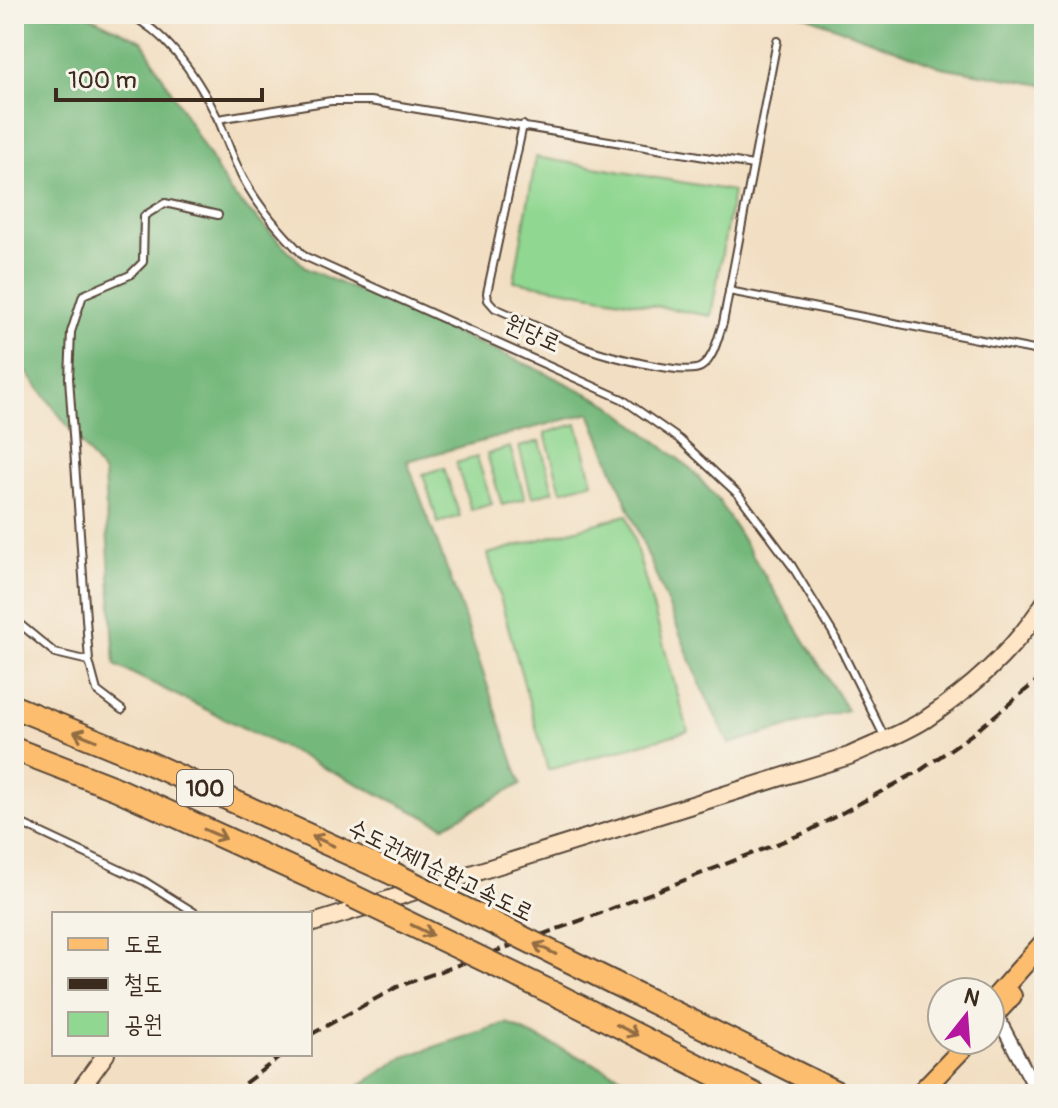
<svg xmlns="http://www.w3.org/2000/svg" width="1058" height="1108" viewBox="0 0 1058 1108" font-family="Pangolin,'Poor Story',sans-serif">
<rect width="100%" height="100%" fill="#f7f3e8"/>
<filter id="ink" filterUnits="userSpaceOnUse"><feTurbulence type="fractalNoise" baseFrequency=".0125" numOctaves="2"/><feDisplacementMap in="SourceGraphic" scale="16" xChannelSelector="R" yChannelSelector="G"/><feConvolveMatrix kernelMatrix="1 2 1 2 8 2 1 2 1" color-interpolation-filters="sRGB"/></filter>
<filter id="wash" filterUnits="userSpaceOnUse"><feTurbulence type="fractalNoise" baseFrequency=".006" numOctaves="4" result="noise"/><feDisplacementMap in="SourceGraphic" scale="32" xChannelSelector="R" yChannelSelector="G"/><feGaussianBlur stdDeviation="1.8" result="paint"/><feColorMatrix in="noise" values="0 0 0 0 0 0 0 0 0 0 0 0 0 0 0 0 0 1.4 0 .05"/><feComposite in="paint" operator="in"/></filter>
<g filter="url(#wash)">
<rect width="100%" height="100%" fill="#f2dfc3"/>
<!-- green -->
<g fill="#90d791" stroke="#668058" stroke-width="2">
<path d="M 536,157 L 733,191 L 711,316 L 514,281 Z"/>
<path d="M 577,424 L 593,482 L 561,491 L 545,433 Z"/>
<path d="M 540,441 L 553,491 L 532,497 L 519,447 Z"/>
<path d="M 510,447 L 525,499 L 502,505 L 487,454 Z"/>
<path d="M 477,457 L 492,504 L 471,510 L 456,463 Z"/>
<path d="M 444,468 L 460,516 L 438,523 L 423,474 Z"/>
<path d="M 627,515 L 688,731 L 548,770 L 488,554 Z"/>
</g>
<!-- forest -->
<g fill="#74b87b" stroke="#58714c" stroke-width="2">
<path d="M 14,14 L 85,14 L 142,41 L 230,192 L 307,269 L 535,368 L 609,404 L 691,469 L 719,501 L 847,710 L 729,744 L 702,688 L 590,413 L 407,461 L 458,599 L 521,784 L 444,826 L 115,665 L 104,474 L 23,367 L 14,367 Z"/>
<path d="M 801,14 L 1028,14 L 1044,22 L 1044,85 L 941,67 Z"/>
<path d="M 506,1023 L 660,1094 L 347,1094 L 404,1057 Z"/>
</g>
</g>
<g filter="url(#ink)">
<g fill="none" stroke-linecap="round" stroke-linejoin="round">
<defs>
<g id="lane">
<path d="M 128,14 C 170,34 199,80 219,121 C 227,140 233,160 243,178 C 259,208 281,232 304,256 L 622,399 L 679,439 L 739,495 L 792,566 L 833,633 L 885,738"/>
<path d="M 218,119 L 331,101 L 370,101 L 753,165"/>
<path d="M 523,125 L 487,293 L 488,300 L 495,308 C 525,321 556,336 586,348 C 605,355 685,377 701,367 C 714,359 718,337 723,323 L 777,41"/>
<path d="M 729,291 L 1044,352"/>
<path d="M 14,623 L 21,625 L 55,653 L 89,661"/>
<path d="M 122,710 L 97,691 L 89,661 L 69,378 L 71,332 L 83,295 L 130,275 L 143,262 L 144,216 L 165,203 L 218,215"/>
<path d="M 14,820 L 144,881 L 197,914"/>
</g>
<path id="street" d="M 997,1007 L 996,1014 L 1035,1088 L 1044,1093"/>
<g id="secondary">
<path d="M 310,924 L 849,756 C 874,744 903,734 926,719 C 972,688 1015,649 1044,603"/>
<path d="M 77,1094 L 106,1054"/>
</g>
<g id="primary">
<path d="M 990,1003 L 1044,942"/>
<path d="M 990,1020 L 1012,996"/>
<path d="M 919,1094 L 971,1040"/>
</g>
<g id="highway">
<path d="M 14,707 L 127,753 L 394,874"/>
<path d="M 14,749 L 117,789 L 352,896"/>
<path d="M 614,983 L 839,1094"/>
<path d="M 557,995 L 754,1094"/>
</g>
</defs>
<!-- lane casing -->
<use href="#lane" stroke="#564537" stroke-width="10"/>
<!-- street casing -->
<use href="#street" stroke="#564537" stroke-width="16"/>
<!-- secondary casing -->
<use href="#secondary" stroke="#564537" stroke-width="20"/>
<!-- primary casing -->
<use href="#primary" stroke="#564537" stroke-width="22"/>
<!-- highway casing -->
<use href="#highway" stroke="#564537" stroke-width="26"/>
<!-- lane -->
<use href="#lane" stroke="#fff" stroke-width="6"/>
<!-- street -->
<use href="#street" stroke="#fff" stroke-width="12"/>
<!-- secondary -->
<use href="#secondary" stroke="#fee5c5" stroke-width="16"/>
<!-- primary -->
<use href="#primary" stroke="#fcbd6e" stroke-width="18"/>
<!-- highway -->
<use href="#highway" stroke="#fcbd6e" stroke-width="22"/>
<!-- rail -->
<g stroke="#3b2a1e" stroke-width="4" stroke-dasharray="12 6" stroke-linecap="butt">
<path d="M 310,1035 L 397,987 L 593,916 L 807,832 L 921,770 L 975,732 L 1044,675"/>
<path d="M 230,1094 L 284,1054"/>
</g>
<defs>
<g id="highway-bridge">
<path d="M 394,874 L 614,983"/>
<path d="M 352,896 L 557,995"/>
</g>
</defs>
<!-- highway-bridge casing -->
<use href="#highway-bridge" stroke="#564537" stroke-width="26" stroke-linecap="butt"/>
<!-- highway-bridge -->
<use href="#highway-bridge" stroke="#fcbd6e" stroke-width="22"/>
</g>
<!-- one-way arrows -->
<defs><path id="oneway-shaft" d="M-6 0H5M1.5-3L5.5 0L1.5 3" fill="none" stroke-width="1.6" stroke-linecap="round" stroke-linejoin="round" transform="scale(2)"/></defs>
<g stroke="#926c42">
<use href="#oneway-shaft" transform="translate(85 736) rotate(-158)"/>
<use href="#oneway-shaft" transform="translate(215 834) rotate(23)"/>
<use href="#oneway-shaft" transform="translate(323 841) rotate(-155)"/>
<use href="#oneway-shaft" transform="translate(422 930) rotate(26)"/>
<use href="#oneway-shaft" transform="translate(545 949) rotate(-154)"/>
<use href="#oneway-shaft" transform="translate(627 1030) rotate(27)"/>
</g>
</g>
<g text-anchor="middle" stroke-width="6" stroke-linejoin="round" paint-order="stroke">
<!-- shield labels -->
<rect fill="#f7f3e8" stroke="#73665b" stroke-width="2" x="177" y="770" width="56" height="36" rx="6"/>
<g font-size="22" font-weight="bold" fill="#3b2a1e">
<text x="205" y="796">100</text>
</g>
<!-- street labels -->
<g font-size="24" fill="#3b2a1e" stroke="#f7f3e8">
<text transform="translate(533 333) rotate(24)" y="8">원당로</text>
<text transform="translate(441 870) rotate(26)" y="8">수도권제1순환고속도로</text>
</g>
</g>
<!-- margin -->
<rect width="1058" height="1108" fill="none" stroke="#f7f3e8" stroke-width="48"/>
<!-- legend -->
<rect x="52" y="912" width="260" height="144" fill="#f7f3e8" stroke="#aca397" stroke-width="2"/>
<rect x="68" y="938" width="40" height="12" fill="#fcbd6e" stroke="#aca397" stroke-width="2"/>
<text x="124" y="952" font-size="24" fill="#3b2a1e">도로</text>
<rect x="68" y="978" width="40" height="12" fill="#3b2a1e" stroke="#aca397" stroke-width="2"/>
<text x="124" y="992" font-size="24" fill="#3b2a1e">철도</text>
<rect x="68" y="1012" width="40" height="24" fill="#90d791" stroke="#aca397" stroke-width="2"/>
<text x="124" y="1032" font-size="24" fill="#3b2a1e">공원</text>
<!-- north arrow -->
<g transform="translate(966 1016) rotate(17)"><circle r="38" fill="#f7f3e8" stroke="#aca397" stroke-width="2"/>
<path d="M0-6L14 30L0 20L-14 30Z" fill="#b5179e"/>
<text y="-12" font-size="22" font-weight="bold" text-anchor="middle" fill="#3b2a1e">N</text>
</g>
<!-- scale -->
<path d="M56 88v12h206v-12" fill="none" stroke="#3b2a1e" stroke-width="4"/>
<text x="68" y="88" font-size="24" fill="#3b2a1e" stroke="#f7f3e8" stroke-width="6" paint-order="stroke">100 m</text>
</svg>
